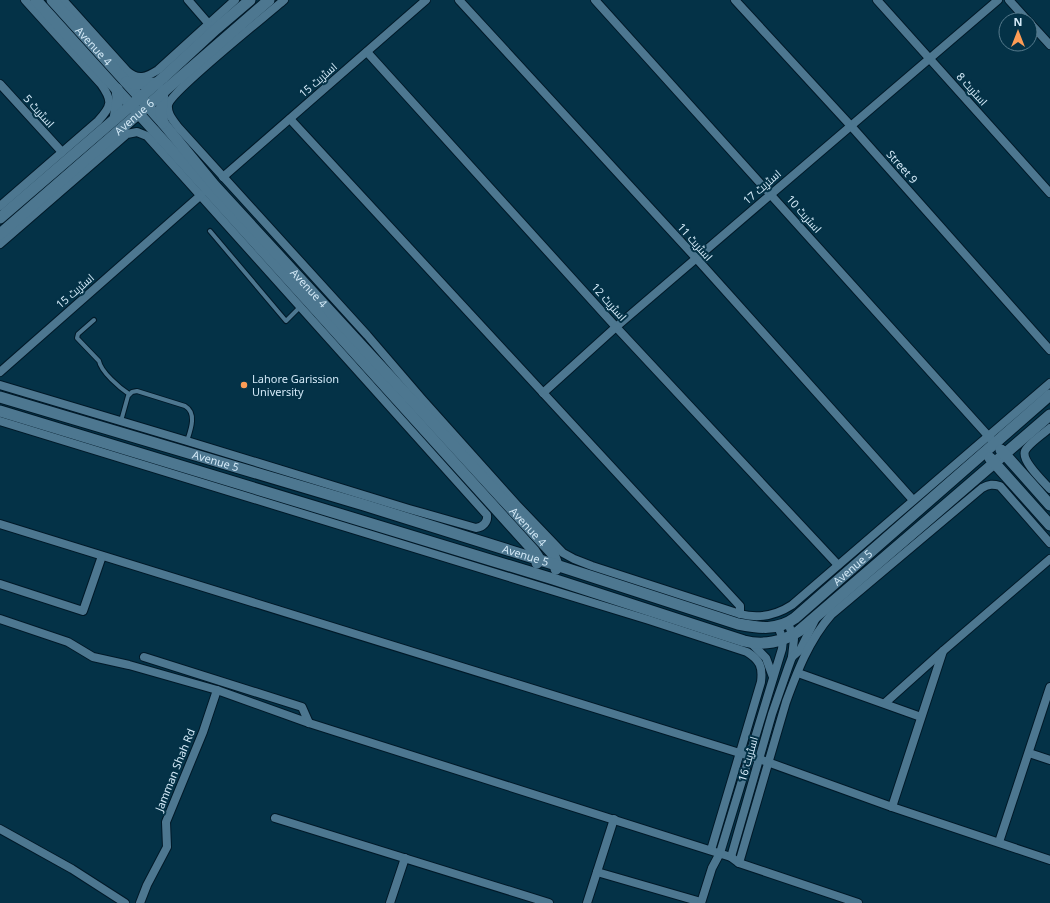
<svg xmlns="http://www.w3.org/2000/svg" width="1050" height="903" viewBox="0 0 1050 903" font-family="'Noto Sans',Cairo,sans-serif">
<rect width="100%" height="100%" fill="#043247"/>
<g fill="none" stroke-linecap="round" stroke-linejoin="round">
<defs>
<g id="lane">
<path d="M 210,231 L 286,321 L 300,307"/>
<path d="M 94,320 L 78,334 L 77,338 L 99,361 C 101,372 120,388 129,394"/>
<path d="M 121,421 L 128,396 L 132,392 L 137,391 L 185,406 C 197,413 191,429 187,441"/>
</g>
<g id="street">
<path d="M 63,0 L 127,71 C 138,81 147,77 158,70 L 235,0"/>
<path d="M 188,0 L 208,23"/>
<path d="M 284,0 C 267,15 171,91 168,105 C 167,114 173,120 178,127 L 367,335 L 422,399 L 517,505 L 563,553 L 574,559 L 592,566 L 740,614"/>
<path d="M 459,0 L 696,258 L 913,500"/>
<path d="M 595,0 L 991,439"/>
<path d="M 735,0 L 851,126 L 1050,350"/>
<path d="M 877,0 L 1050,193"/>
<path d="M 1009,0 L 1027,20"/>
<path d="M 1030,23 L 1050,45"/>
<path d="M 367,52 L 616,327 L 838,565"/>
<path d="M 0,84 L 62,152"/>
<path d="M 290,119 L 740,606 L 740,614 C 759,619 775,616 792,605 L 1050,383"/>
<path d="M 223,177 L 426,0"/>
<path d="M 0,206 L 98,121 C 112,106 113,101 101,84 L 25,0"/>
<path d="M 0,244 L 127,134 L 137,132 L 147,136 L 487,515 C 488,522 483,527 476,528 L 409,509 L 187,441 L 0,385"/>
<path d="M 0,372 L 201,195"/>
<path d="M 543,393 L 616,327 L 998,0"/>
<path d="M 0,421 L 649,620 L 747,652 C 760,660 763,667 761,682 L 711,850"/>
<path d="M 1050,428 C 1044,433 1028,444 1025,451 C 1021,461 1044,482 1050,489"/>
<path d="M 0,524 L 759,759 L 892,807 L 1050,860"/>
<path d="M 0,584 L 83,611 L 102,556"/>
<path d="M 0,619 L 68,642 L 93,657 L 129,665 L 217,690 L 309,723 L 731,857 L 739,863 L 858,903"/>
<path d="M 788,623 L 794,639 L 792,657"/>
<path d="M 751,643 L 766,658 L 773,677"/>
<path d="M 144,657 L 302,707 L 309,723"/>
<path d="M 798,673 L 921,717"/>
<path d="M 885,703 L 943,651 L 1050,559"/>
<path d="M 1029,753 L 1050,760"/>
<path d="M 892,807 L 943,651"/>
<path d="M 275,818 L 549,903"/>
<path d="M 0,829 L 72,869 L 125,903"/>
<path d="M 999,842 L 1050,687"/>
<path d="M 731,857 L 772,714 L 788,668 L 792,657 L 800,650 L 816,618"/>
<path d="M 739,863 L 786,702 C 797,672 809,640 831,615 L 982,488 C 989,484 993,484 1000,486 L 1050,543"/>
<path d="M 597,872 L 701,902"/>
<path d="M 140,903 L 147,885 L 167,847 L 166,822 L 203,732 L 217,690"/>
<path d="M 390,903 L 405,858"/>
<path d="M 587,903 L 614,819"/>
<path d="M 701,903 L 712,868 L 720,853 L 782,649 L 783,640 L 778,626"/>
</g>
<g id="secondary">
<path d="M 36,0 L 534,551 L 538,557 L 537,563"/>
<path id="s1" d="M 52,0 L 163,123 L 214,185 L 553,554 L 556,562 L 556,569"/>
<path d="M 126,82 L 136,84 L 158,83"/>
<path d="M 163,91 L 161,113 L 163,123"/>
<path d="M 115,119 L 118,99 L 117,89"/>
<path d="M 0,218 L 164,77 L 216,29 L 250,0"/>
<path id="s2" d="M 0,234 L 269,0"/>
<path id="s3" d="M 0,397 L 364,505 L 556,565 L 738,624 C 759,628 777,631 795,618 L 1050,395"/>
<path d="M 0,411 L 553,579 L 744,641 C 763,646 783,642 799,631 L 1050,415"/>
<path d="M 1001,450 L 1050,505"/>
<path d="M 990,458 L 1050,525"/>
</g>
</defs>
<!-- lane casing -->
<use href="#lane" stroke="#001928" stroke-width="6"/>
<!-- street casing -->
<use href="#street" stroke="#001928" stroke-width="10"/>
<!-- secondary casing -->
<use href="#secondary" stroke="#001928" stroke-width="13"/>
<!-- lane -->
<use href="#lane" stroke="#4d7790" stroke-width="4"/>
<!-- street -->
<use href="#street" stroke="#4d7790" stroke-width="8"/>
<!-- secondary -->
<use href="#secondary" stroke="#4d7790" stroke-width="11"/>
</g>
<!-- markers -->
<circle fill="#fd9c55" stroke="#043247" stroke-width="1.5" cx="244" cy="385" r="4"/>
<g text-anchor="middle" stroke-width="4" stroke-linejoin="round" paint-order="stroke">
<!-- street labels -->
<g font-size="11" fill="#d3e9f7" stroke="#043247">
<text dy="4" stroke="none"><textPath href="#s1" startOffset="62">Avenue 4</textPath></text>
<text transform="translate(318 80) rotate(-41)" y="4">اسٹریٹ 15</text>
<text transform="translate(972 89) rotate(48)" y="4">اسٹریٹ 8</text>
<text transform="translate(39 111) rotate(48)" y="4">اسٹریٹ 5</text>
<text dy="4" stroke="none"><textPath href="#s2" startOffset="178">Avenue 6</textPath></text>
<text transform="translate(902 167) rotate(48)" y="4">Street 9</text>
<text transform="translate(762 187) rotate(-41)" y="4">اسٹریٹ 17</text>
<text transform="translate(804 214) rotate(48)" y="4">اسٹریٹ 10</text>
<text transform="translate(695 242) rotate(48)" y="4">اسٹریٹ 11</text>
<text dy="4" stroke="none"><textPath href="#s1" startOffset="386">Avenue 4</textPath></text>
<text transform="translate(75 291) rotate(-41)" y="4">اسٹریٹ 15</text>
<text transform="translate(609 302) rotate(48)" y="4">اسٹریٹ 12</text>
<text dy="4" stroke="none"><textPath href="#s3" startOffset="225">Avenue 5</textPath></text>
<text dy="4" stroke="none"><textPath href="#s1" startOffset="710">Avenue 4</textPath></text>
<text dy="4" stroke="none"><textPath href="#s3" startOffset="549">Avenue 5</textPath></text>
<text dy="4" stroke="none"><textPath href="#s3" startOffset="908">Avenue 5</textPath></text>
<text transform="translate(748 759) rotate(-74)" y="4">اسٹریٹ 16</text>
<text transform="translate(175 770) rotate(-68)" y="4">Jamman Shah Rd</text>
</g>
<!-- poi labels -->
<g font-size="11" fill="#d3e9f7" stroke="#043247" text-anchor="start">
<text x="252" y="383">Lahore Garission<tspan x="252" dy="13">University</tspan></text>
</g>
</g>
<!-- north arrow -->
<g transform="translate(1018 32)"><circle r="19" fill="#043247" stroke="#577b8d"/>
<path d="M0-3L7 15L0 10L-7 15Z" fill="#fd9c55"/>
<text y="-6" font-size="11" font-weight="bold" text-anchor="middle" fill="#d3e9f7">N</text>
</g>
</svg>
